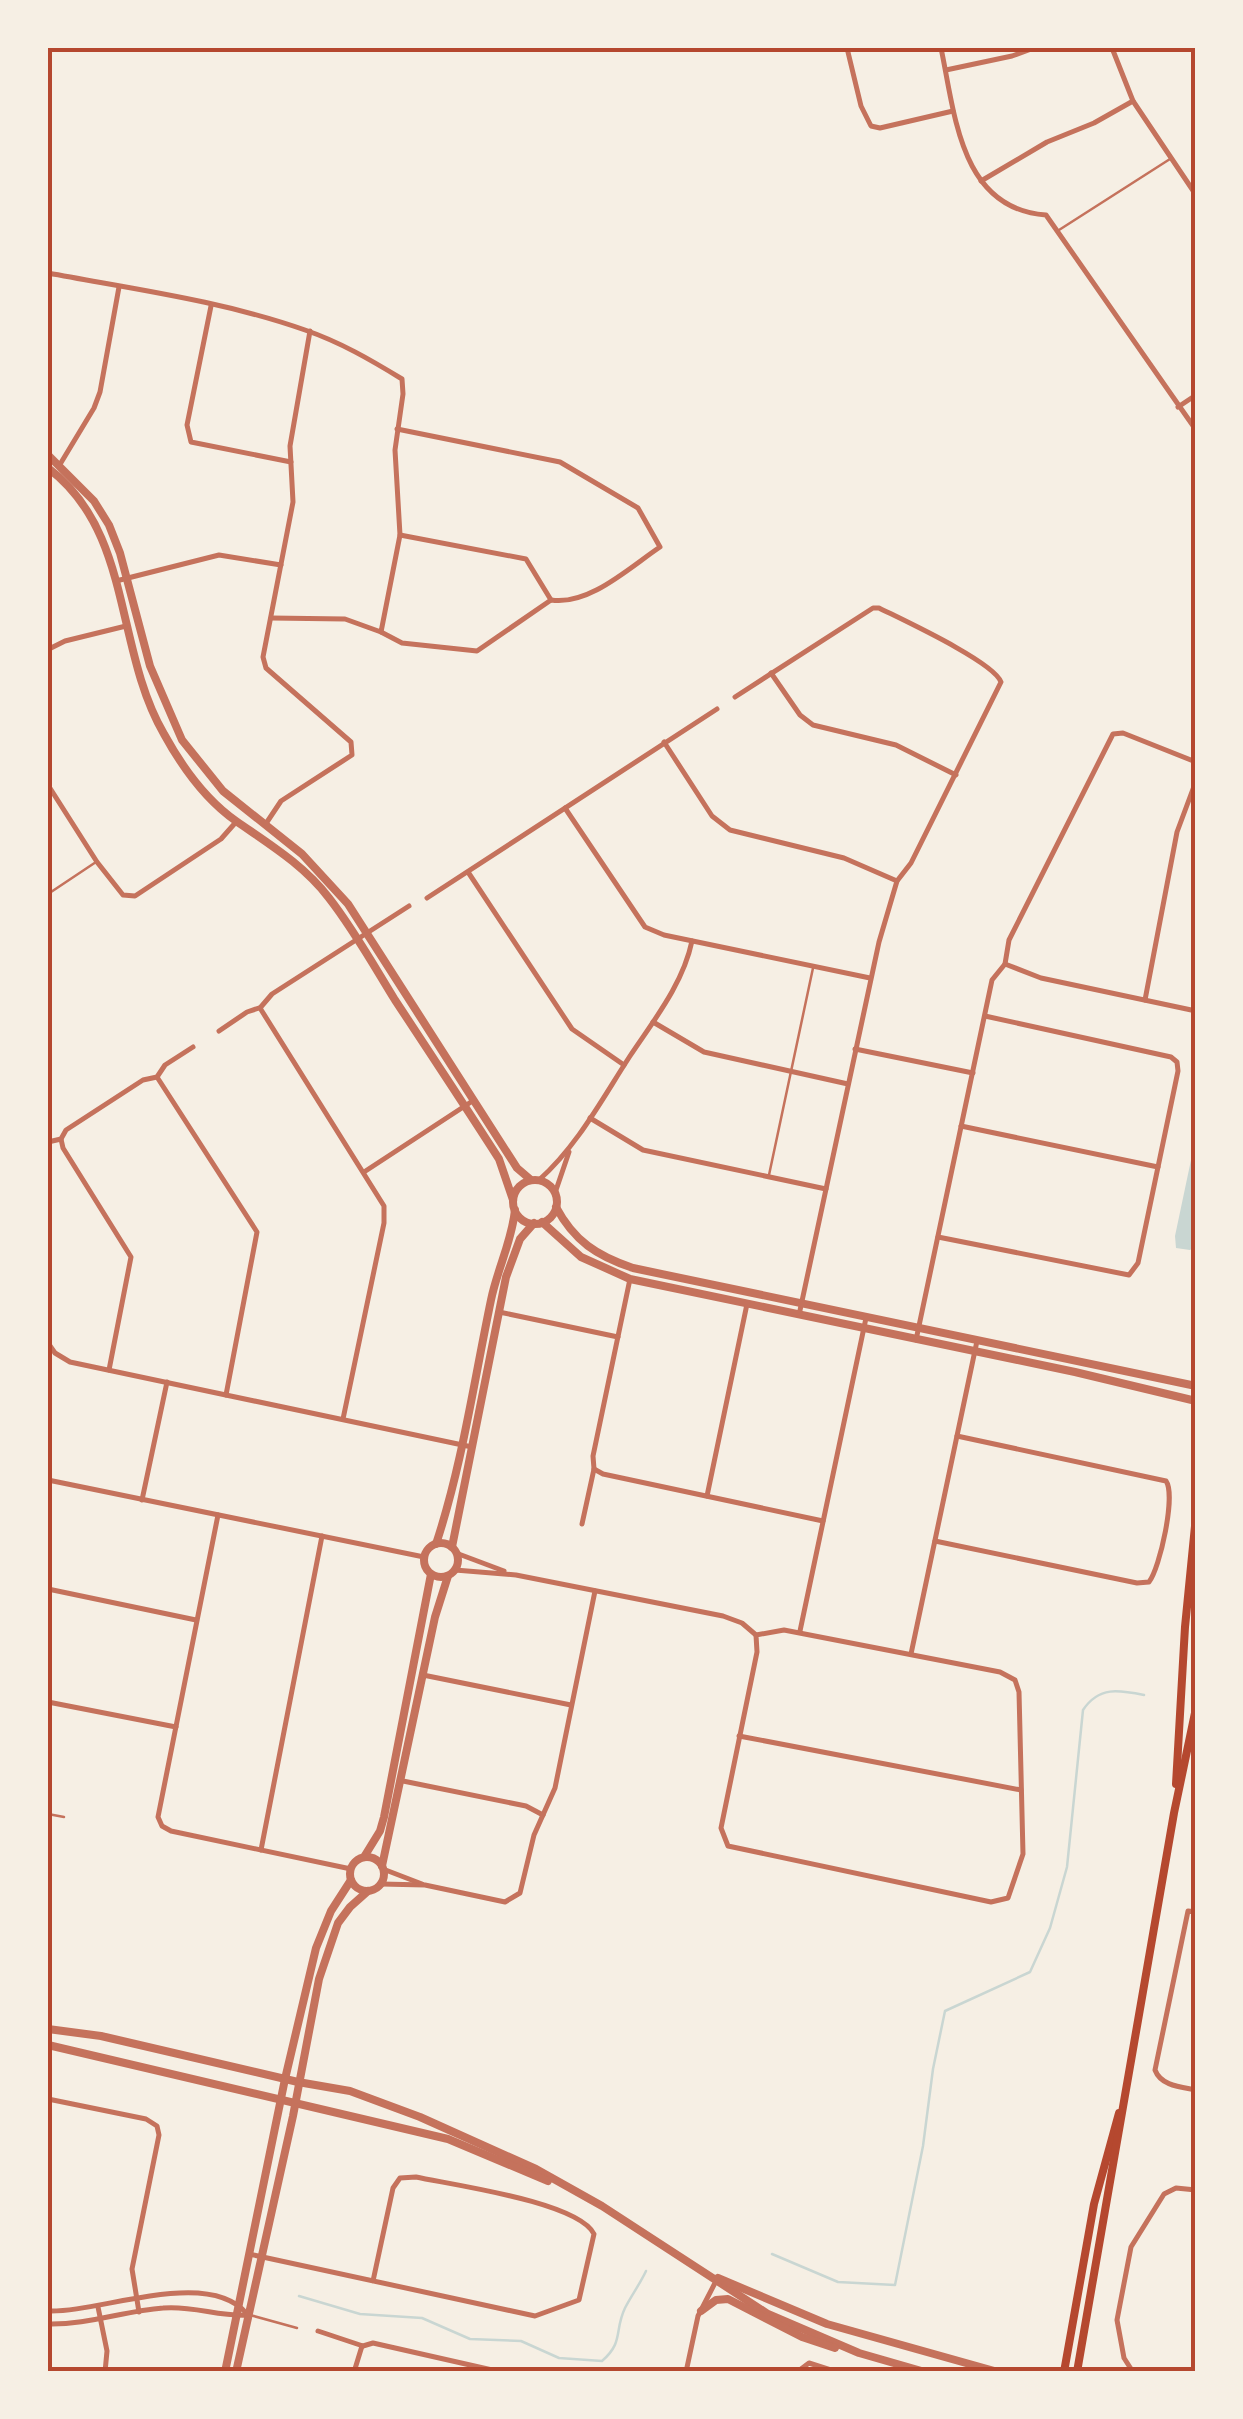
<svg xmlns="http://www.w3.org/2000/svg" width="1243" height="2419" viewBox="0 0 1243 2419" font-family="Arial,sans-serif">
<rect width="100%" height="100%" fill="#f6efe4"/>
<!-- water -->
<path fill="#c9d6d2" d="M 1195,1116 L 1196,1246 L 1190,1250 L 1176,1248 L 1175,1236 L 1191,1160 Z"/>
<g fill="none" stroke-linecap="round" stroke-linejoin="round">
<!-- stream -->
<g stroke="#c9d6d2" stroke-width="2.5">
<path d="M 772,2254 L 838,2282 L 895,2285 L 923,2146 L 933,2069 L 945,2011 L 1030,1972 L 1050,1928 L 1067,1867 L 1083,1710 C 1099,1686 1119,1690 1144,1695"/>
<path d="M 299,2296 L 360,2314 L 422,2318 L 470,2339 L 521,2341 L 559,2358 L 602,2361 C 624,2342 614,2331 625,2308 C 631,2296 640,2284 646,2271"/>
</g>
<!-- service -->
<g stroke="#c5725c" stroke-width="2.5">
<path d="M 1059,230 L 1170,159"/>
<path d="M 48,894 L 96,862"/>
<path d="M 769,1175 L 813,968"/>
<path d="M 48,1814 L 64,1817"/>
<path d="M 250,2315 L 297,2328"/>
</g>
<!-- minor -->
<g stroke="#c5725c" stroke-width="5">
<path d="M 847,48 L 861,106 L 871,126 L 880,128 L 953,111"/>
<path d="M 941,48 C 955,114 960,209 1046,215 L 1196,430"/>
<path d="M 1112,48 L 1133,101 L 1196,195"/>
<path d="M 946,70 L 1012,56 L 1034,48"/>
<path d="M 981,181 L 1047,142 L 1094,123 L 1133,101"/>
<path d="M 48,273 C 133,289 223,301 305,330 C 340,342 371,360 402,379 L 403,394 L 395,450 L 400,535 L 381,632 L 345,619 L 271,618"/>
<path d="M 211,306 L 187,425 L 191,442 L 291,462"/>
<path d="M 1178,407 L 1196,395"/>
<path d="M 59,466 L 94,408 L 100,392 L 119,287"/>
<path d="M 400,535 L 526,559 L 551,600"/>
<path d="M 116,581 L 219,555 L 281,565"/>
<path d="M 381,632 L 402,643 L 477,651 L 551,600 C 589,606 630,567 660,547 L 638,508 L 560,462 L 397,429"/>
<path d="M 48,655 L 49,649 L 65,641 L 126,626"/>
<path d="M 771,673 L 800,715 L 813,725 L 896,745 L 956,775"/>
<path d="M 735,697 L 873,608 L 879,608 C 903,620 994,662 1001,682 L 911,863 L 897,881 L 879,942 L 799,1315"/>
<path d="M 664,742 L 712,816 L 730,830 L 844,858 L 897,881"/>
<path d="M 48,785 L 97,862 L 123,895 L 135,896 L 221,839 L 236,822"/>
<path d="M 565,808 L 645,927 L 664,935 L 870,978"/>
<path d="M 265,825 L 281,801 L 352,755 L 351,742 L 266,668 L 263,657 L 293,502 L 290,446 L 310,331"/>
<path d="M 468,872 L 572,1029 L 624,1065"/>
<path d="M 427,898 L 717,709"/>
<path d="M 1005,964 L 1041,978 L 1196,1011"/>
<path d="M 1145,1000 L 1177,832 L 1196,781"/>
<path d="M 260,1008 L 384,1206 L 384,1223 L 343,1419"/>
<path d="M 260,1008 L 272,994 L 409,906"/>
<path d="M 653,1022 L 704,1052 L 848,1084"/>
<path d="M 219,1031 L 247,1012 L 259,1008"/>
<path d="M 855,1049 L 973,1073"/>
<path d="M 157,1077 L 257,1232 L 226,1395"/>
<path d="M 590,1118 L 643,1150 L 826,1189"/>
<path d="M 961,1126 L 1158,1167"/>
<path d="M 61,1139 L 63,1148 L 131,1257 L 109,1370"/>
<path d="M 48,1142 L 61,1139 L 66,1130 L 143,1080 L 157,1077 L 165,1065 L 193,1047"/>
<path d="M 364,1172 L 474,1100"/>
<path d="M 539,1180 C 578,1145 602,1099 630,1056 C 654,1020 683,984 692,941"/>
<path d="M 555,1193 L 569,1152"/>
<path d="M 938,1237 L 1129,1275 L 1138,1263 L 1178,1071 L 1177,1062 L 1171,1057 L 985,1016"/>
<path d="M 499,1312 L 618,1337"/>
<path d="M 916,1340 L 992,980 L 1005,964 L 1009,940 L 1113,734 L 1123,733 L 1196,762"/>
<path d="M 48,1343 L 55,1353 L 70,1362 L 472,1447"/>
<path d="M 594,1469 L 603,1474 L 823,1521"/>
<path d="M 48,1480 L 424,1557"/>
<path d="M 707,1496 L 747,1304"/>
<path d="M 142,1500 L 167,1382"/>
<path d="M 218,1515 L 158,1817 L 162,1826 L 171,1831 L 351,1869"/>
<path d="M 582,1524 L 594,1469 L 593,1456 L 630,1279"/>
<path d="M 935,1541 L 1137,1583 L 1149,1582 C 1160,1568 1176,1495 1166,1481 L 957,1436"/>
<path d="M 456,1553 L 504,1571"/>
<path d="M 455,1570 L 516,1575 L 723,1616 L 742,1623 L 756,1635"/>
<path d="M 48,1589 L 196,1620"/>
<path d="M 784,1630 L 1000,1672 L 1015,1680 L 1019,1692 L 1023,1854 L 1008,1898 L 991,1902 L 728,1846 L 721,1828 L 757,1652 L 756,1635 Z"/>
<path d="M 800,1631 L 866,1318"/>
<path d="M 911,1654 L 977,1341"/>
<path d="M 423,1675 L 571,1705"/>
<path d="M 48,1702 L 176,1727"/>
<path d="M 739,1736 L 1021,1790"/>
<path d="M 403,1781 L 526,1806 L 543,1815"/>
<path d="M 261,1850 L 322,1536"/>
<path d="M 383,1869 L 422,1884"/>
<path d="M 381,1884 L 425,1885 L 505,1902 L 520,1893 L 534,1835 L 555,1788 L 595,1591"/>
<path d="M 1196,1912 L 1188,1911 L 1155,2070 C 1161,2086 1181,2087 1196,2090"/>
<path d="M 48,2099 L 146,2119 L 157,2126 L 159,2135 L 132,2269 L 139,2312"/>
<path d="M 249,2254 L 535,2316 L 579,2300 L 594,2234 C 578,2202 453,2185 416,2177 L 400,2178 L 393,2188 L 373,2281"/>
<path d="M 98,2307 L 107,2351 L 105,2372"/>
<path d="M 48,2311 C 100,2313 208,2267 247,2314"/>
<path d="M 48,2324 C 87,2325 124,2311 163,2308 C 192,2305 220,2317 248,2315"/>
<path d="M 318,2331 L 363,2346 L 373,2343 L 501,2372"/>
<path d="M 354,2372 L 362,2346"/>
<path d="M 686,2372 L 698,2316 L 716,2281"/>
<path d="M 797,2372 L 809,2363 L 837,2372"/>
<path d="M 1133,2372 L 1124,2358 L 1117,2320 L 1131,2247 L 1164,2194 L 1176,2188 L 1196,2190"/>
</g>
<!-- tertiary -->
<g stroke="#c5725c" stroke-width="8">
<path d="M 48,455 L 94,501 L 109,525 L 120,553 L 150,666 L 182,740 L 223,791 L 302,854 L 348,904 L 517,1168 L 531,1180"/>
<path d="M 48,468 C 133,532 114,648 164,734 C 181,765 206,800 236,821 C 269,844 304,865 329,898 C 354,930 374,966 395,1000 C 430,1053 465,1106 499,1159 L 513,1200"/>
<circle cx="535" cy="1202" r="22"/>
<path d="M 556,1207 C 574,1241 597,1256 633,1268 L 1196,1386"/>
<path d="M 542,1222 L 581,1257 L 630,1279 L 1075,1372 L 1196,1401"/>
<circle cx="441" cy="1560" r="17"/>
<path d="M 436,1544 C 462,1466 474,1381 491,1300 C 497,1270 512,1241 515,1210"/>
<path d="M 452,1547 L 506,1277 L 520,1239 L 534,1223"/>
<path d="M 364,1857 L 380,1831 L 384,1817 L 431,1574"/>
<circle cx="367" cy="1874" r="17"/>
<path d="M 382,1866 L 435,1617 L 448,1576"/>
<path d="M 48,2029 L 101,2036 L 298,2082 L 350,2091 L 420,2117 L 536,2169 L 602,2206 L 768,2314 L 859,2353 L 925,2372"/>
<path d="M 48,2045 L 448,2139 L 548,2181"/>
<path d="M 718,2278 L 827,2324 L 998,2372"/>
<path d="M 701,2311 L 716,2300 L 728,2299 L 802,2337 L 835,2348"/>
<path d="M 225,2372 L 285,2079 L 316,1948 L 331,1911 L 351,1880"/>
<path d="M 236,2372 L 293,2116 L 319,1979 L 338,1923 L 350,1907 L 368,1891"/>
</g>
<!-- secondary -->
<g stroke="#b5482f" stroke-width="8">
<path d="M 1176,1784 L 1185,1627 L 1196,1516"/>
<path d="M 1064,2372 L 1094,2204 L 1119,2113"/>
<path d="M 1077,2372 L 1174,1813 L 1196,1708"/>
</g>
</g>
<!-- border -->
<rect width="1243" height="2419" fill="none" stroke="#f6efe4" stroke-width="100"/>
<rect x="50" y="50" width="1143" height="2319" fill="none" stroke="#b5482f" stroke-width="4"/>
</svg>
